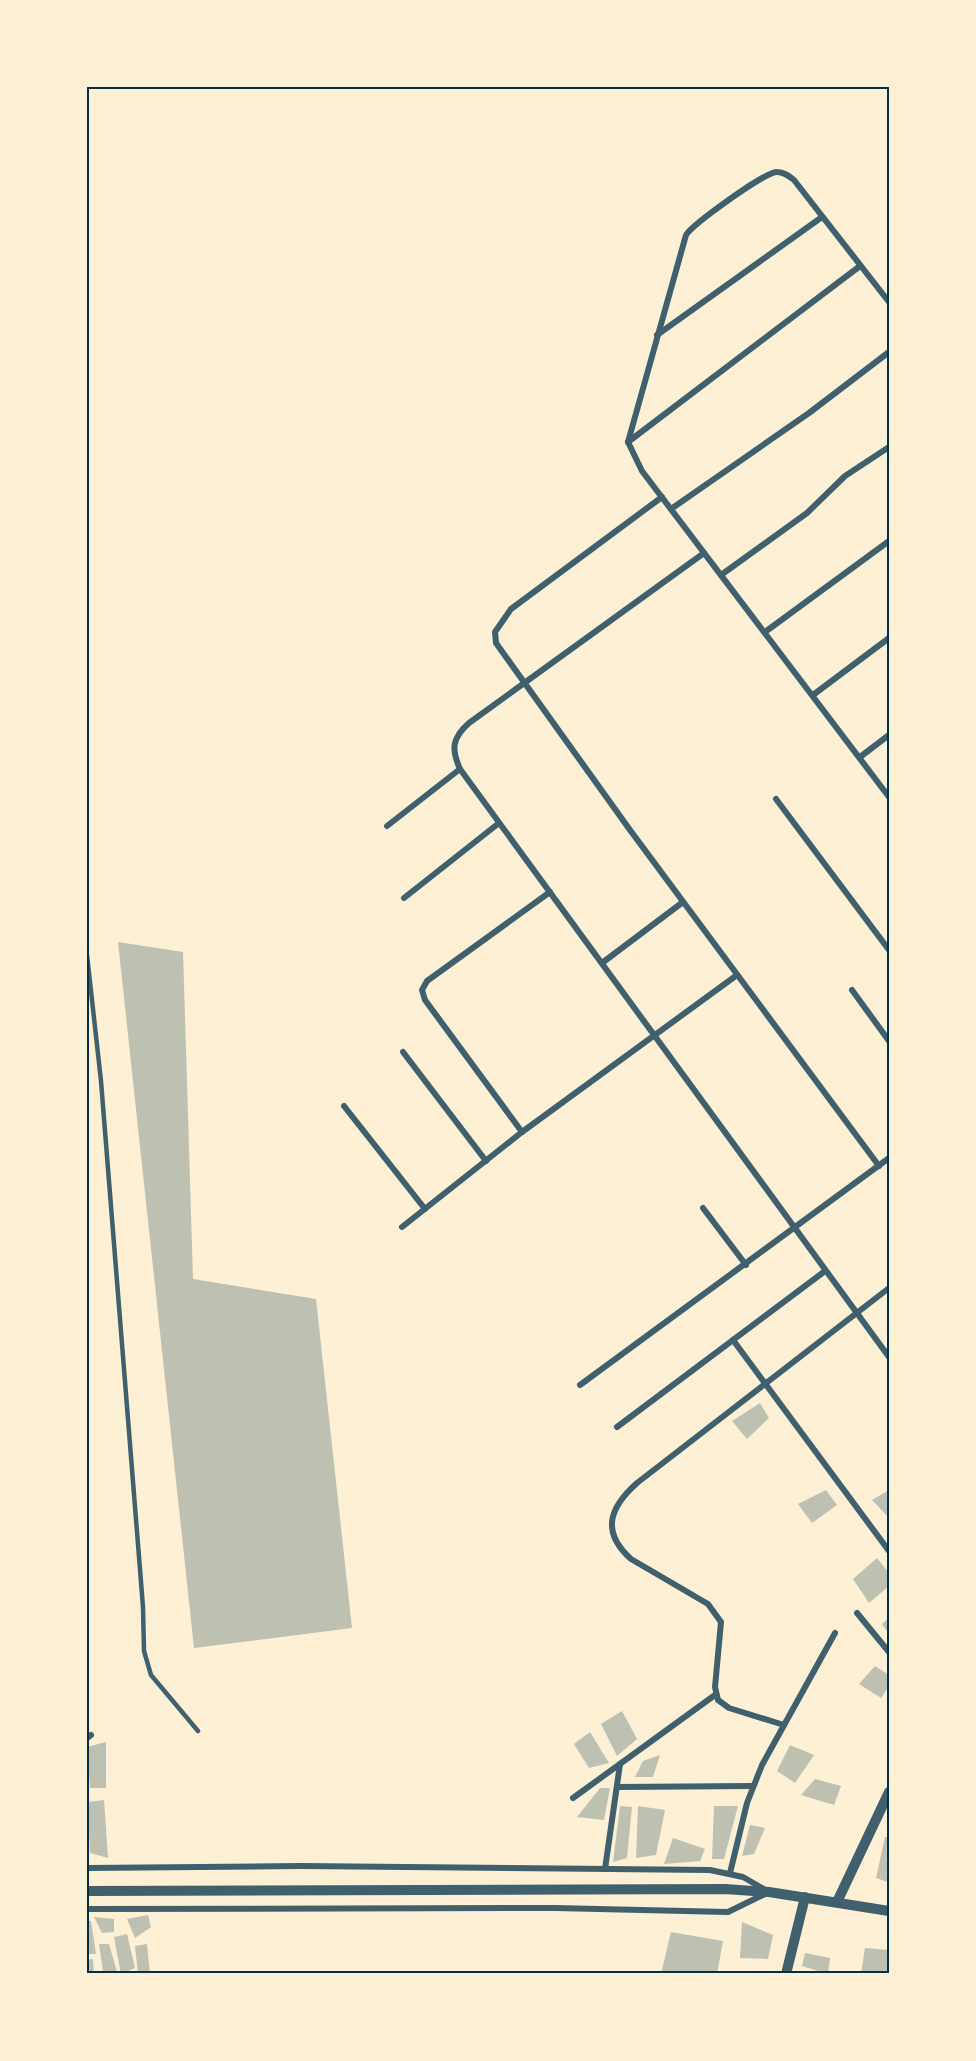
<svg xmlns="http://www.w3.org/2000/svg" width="976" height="2061" viewBox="0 0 976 2061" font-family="'Work Sans',sans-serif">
<rect width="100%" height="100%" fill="#fdf0d5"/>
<!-- building -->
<g fill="#bec0b2">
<path d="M 118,942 L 183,952 L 193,1279 L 316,1299 L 352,1628 L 194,1648 Z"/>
<path d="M 760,1403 L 769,1418 L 747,1439 L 732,1421 Z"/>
<path d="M 826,1490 L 837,1505 L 812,1523 L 798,1504 Z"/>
<path d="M 889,1490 L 889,1518 L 872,1500 Z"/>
<path d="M 877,1558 L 889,1573 L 889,1586 L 869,1603 L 853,1579 Z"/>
<path d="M 889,1618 L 889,1634 L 882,1624 Z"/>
<path d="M 875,1666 L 889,1675 L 889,1686 L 881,1698 L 859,1684 Z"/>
<path d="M 622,1711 L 637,1739 L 617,1756 L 601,1724 Z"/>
<path d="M 590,1732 L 609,1763 L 589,1768 L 574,1744 Z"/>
<path d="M 106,1742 L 106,1788 L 90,1788 L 87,1747 Z"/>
<path d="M 790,1745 L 814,1755 L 795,1783 L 777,1771 Z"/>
<path d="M 660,1755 L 653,1777 L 635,1777 L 643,1761 Z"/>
<path d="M 815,1779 L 841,1786 L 834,1805 L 801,1795 Z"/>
<path d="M 600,1788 L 610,1788 L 604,1820 L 577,1817 Z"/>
<path d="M 104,1800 L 108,1858 L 90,1853 L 87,1802 Z"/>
<path d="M 620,1806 L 632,1807 L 627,1858 L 613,1862 Z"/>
<path d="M 638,1806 L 665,1810 L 656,1855 L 636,1858 Z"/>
<path d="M 714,1806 L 738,1806 L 724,1859 L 712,1859 Z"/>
<path d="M 750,1825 L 765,1828 L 754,1854 L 742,1856 Z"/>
<path d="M 885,1837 L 889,1837 L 888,1882 L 876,1878 Z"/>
<path d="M 673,1838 L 705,1849 L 700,1861 L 664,1864 Z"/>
<path d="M 148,1915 L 151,1927 L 135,1938 L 127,1919 Z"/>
<path d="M 94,1917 L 114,1919 L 114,1932 L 102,1933 Z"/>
<path d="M 87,1921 L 91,1921 L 96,1954 L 87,1954 Z"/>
<path d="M 742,1922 L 773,1935 L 768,1959 L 740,1958 Z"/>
<path d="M 671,1932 L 723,1941 L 717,1974 L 661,1974 Z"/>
<path d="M 127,1934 L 135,1968 L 121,1974 L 114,1937 Z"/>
<path d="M 99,1944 L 109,1944 L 117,1972 L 103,1972 Z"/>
<path d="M 147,1944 L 150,1974 L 138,1974 L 135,1946 Z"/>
<path d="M 865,1948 L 889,1950 L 889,1974 L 861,1974 Z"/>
<path d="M 805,1953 L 830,1958 L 828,1974 L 802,1966 Z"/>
<path d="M 93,1959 L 94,1974 L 87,1974 L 87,1960 Z"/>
</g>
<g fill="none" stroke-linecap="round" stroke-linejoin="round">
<!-- service -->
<path stroke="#3f606c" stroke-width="4.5" d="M 87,955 L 101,1081 L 143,1607 L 144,1651 L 151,1675 L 198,1731"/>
<!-- minor -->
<g stroke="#3f606c" stroke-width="6">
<path d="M 889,302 L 794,180 C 789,176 784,172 777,172 C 766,171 693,224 686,235 L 628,442 L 642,471 L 889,797"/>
<path d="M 657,335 L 822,217"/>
<path d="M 628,442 L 860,266"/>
<path d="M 662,497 L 511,609 L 495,632 L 496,643 L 630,830 L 879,1166"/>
<path d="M 671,509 L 809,413 L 889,352"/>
<path d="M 704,553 L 469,723 C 452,738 451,749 460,769 L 889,1357"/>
<path d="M 721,575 L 807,513 L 845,476 L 889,447"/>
<path d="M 765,632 L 889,541"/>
<path d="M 813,695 L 889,638"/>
<path d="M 860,757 L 889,735"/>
<path d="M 776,799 L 889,950"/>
<path d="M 387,826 L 460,769"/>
<path d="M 404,898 L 499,823"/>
<path d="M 602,963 L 683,902"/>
<path d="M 852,990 L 889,1041"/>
<path d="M 403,1052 L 486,1161"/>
<path d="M 344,1106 L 425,1209"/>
<path d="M 522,1132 L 425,1000 L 422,990 L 427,981 L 550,892"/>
<path d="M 703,1208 L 746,1265"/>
<path d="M 402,1227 L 522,1132 L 737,975"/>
<path d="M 733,1340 L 889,1551"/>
<path d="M 580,1385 L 889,1158"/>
<path d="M 617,1427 L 825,1271"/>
<path d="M 857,1613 L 889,1652"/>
<path d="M 784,1725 L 729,1708 L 718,1700 L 715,1687 L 721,1622 L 708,1604 L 631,1559 C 601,1532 609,1508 637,1483 L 889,1288"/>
<path d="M 87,1738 L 91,1735"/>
<path d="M 617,1787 L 753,1786"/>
<path d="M 573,1798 L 715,1695"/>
<path d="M 87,1868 L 301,1866 L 710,1870 L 743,1877 L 769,1892 L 728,1912 L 555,1908 L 87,1909"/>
<path d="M 605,1869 L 620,1764"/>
<path d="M 730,1873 L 747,1803 L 762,1765 L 835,1633"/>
</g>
<!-- tertiary -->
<g stroke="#3f606c" stroke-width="10">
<path d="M 87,1891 L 725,1889 L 769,1892 L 889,1911"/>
<path d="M 837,1902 L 889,1792"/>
<path d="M 786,1974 L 805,1897"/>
</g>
</g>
<!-- border -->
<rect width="976" height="2061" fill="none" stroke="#fdf0d5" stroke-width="177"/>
<rect x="88" y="88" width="800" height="1884" fill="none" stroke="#003049" stroke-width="2"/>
</svg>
